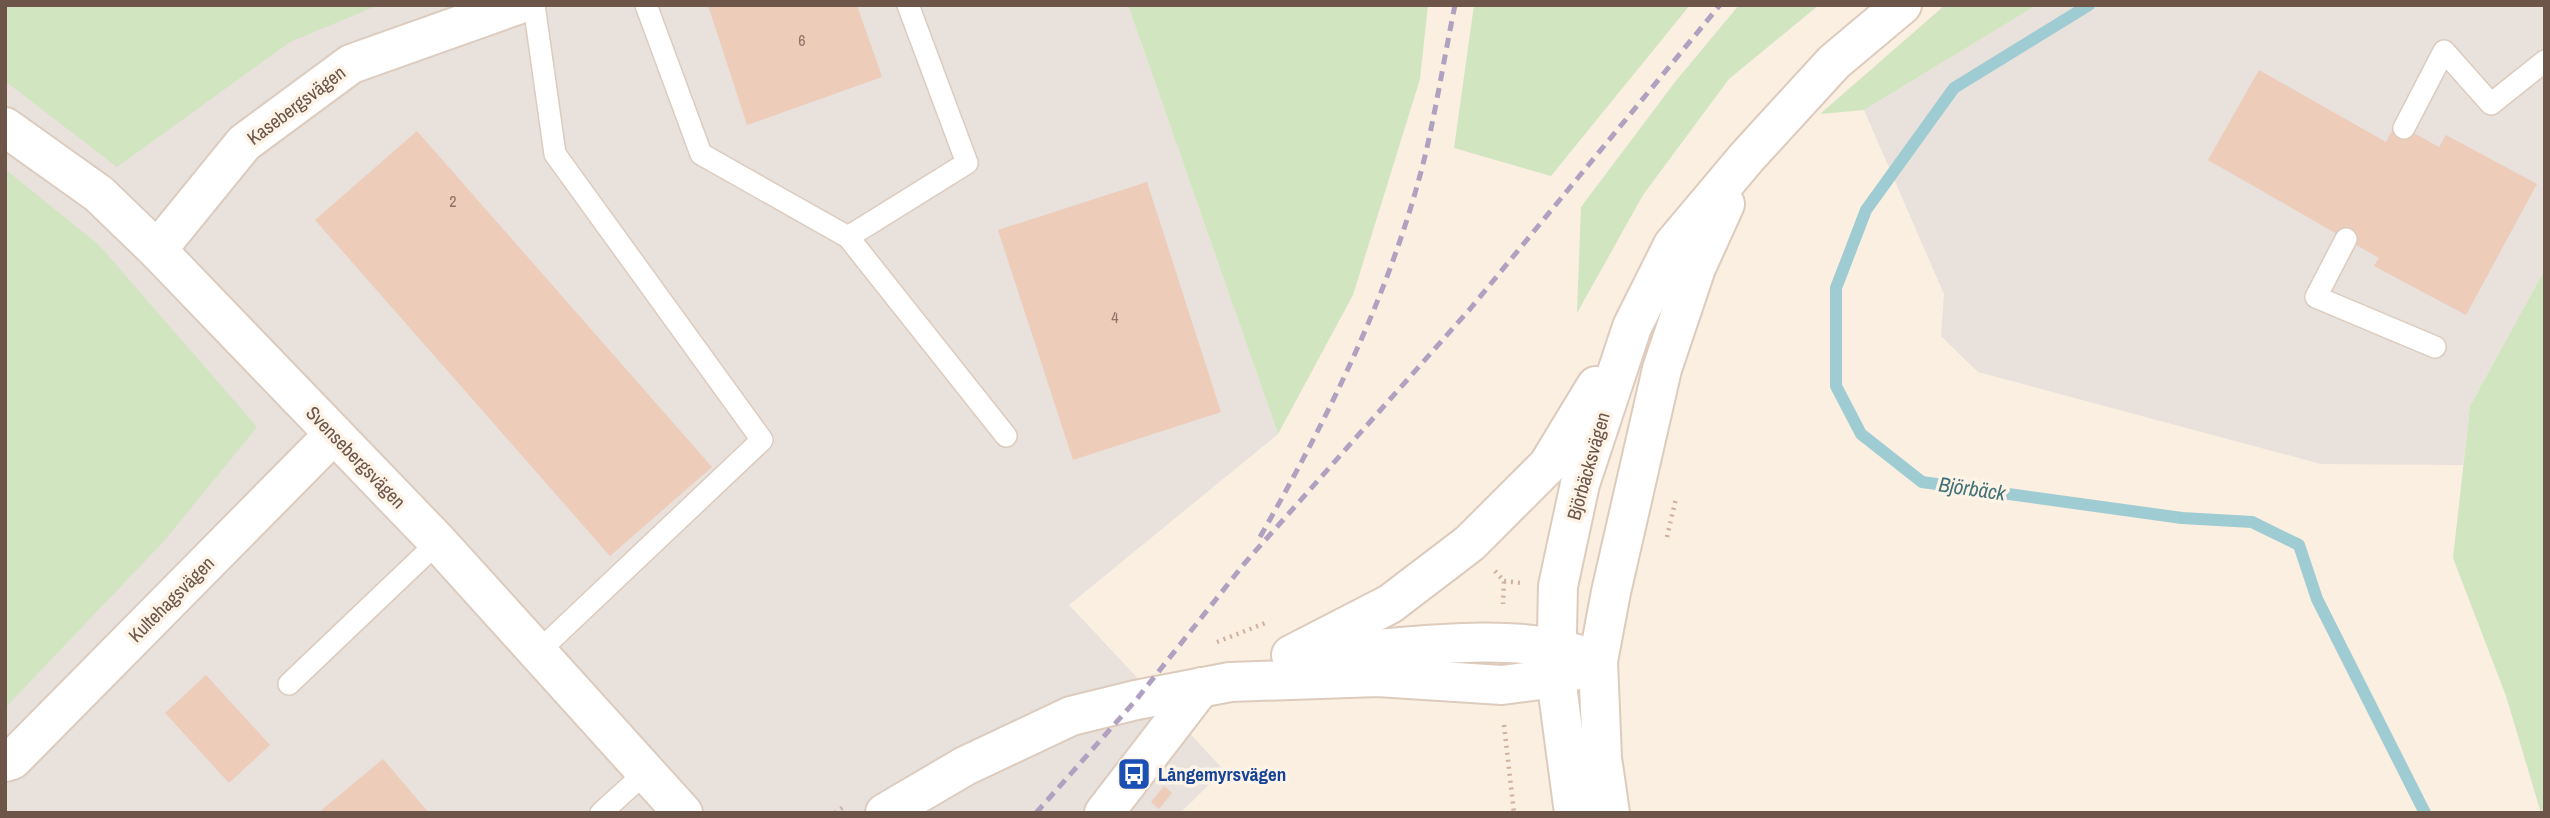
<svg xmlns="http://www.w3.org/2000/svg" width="2550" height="818" viewBox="0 0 2550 818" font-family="'Archivo Narrow',sans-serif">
<rect width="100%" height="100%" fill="#faefe0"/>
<!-- industrial -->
<g fill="#e8e1dc">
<path d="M 5,5 L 1128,5 L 1278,434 L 1069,605 L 1224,770 L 1180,813 L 5,813 Z"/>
<path d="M 2037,5 L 2545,5 L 2545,269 L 2470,406 L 2463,465 L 2321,464 L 1978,372 L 1941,336 L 1944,294 L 1864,110 Z"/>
</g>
<!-- green -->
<g fill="#d1e5c1">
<path d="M 5,5 L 379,5 L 290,42 L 117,167 L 5,81 Z"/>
<path d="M 1128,5 L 1428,5 L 1420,79 L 1353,295 L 1278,434 Z"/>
<path d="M 1474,5 L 1690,5 L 1551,176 L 1454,148 Z"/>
<path d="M 1739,5 L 1819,5 L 1729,79 L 1643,195 L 1577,313 L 1581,207 L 1675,82 Z"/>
<path d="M 1945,5 L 2037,5 L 1864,110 L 1820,114 Z"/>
<path d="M 5,169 L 99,245 L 257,427 L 165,540 L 5,708 Z"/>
<path d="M 2545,269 L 2545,813 L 2541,813 L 2506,696 L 2453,558 L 2470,406 Z"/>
</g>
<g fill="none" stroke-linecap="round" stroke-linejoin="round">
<!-- stream -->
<path stroke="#9eccd2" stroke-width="12" d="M 2089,5 L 1954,88 L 1866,210 L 1836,288 L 1836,386 L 1861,434 L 1922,482 L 2182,518 L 2252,522 L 2299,545 L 2317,599 L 2425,813"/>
</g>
<!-- building -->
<g fill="#edccba">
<path d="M 708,5 L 857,5 L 882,77 L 747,125 Z"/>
<path d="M 2259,70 L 2386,142 L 2396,123 L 2439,147 L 2446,135 L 2537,184 L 2466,315 L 2374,266 L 2379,258 L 2208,160 Z"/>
<path d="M 417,131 L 712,467 L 610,556 L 315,220 Z"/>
<path d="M 1147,182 L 1221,412 L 1073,460 L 998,230 Z"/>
<path d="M 206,675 L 270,745 L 229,783 L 165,713 Z"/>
<path d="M 383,759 L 429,813 L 318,813 Z"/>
<path d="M 1164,786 L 1172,793 L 1159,809 L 1151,802 Z"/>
</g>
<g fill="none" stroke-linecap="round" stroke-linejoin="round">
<defs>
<g id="service">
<path d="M 534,5 L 555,154 L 762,440 L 538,652"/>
<path d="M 646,5 L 701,154 L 848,237 L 1006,436"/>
<path d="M 2404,128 L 2444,51 L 2491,104 L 2545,61"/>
<path d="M 848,237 L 967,163 L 908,5"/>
<path d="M 2346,239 L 2316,297 L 2435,347"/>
<path d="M 289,684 L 438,542"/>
<path d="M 601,813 L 646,772"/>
</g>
<g id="minor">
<path d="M 5,127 L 99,194 L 157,250 L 438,542 L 683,813"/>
<path d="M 157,250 L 244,143 L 351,64 L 517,5"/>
<path d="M 1324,653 C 1397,649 1510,631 1577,654"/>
<path d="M 1291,655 L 1390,604 L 1470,543 L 1548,465 L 1596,386"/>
<path d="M 5,762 L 12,760 L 334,434"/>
<path d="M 885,813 L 965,766 L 1071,716 L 1136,700 L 1230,682 L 1378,677 L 1502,685 L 1556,678 L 1598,661"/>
<path d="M 1104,813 L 1201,687"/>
<path d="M 1574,813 L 1556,678 L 1558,586 L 1580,484 L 1632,327 L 1673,245 L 1747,157 L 1834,62 L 1902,5"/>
<path d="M 1610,813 L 1602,758 L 1598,661 L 1611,592 L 1662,369 L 1696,268 L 1725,204"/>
</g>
</defs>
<!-- service casing -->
<use href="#service" stroke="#ddcbbd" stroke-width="24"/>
<!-- minor casing -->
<use href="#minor" stroke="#ddcbbd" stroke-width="42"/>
<!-- path -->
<g stroke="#d1b09e" stroke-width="4.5" stroke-dasharray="2 5" stroke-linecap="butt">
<path d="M 1667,537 L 1676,498"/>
<path d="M 1495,571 L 1504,581 L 1503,604"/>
<path d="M 1504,581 L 1521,583"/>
<path d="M 1217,642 L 1268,622"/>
<path d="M 1504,725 L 1514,813"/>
<path d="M 835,813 L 846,805"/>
</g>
<!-- service -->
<use href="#service" stroke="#fff" stroke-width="21"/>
<!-- minor -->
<use href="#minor" stroke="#fff" stroke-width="38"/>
<!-- rail -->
<g stroke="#b1a1c1" stroke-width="5" stroke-dasharray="10 7" stroke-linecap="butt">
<path d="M 1260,537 C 1329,416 1393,288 1426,152 C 1437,103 1445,54 1455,5"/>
<path d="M 1036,813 L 1136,700 L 1244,564 L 1470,309 L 1720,5"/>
</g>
</g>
<!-- icons -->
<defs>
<symbol id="bus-square" viewBox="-11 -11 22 22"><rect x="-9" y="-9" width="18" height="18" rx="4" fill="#1a4fb4" stroke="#fdf3e6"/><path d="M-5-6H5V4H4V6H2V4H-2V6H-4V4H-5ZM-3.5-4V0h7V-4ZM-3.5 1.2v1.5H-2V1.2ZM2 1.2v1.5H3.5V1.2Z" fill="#fff"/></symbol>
</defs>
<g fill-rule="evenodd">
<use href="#bus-square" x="1115" y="755" width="38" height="38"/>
</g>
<g text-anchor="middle" stroke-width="7" stroke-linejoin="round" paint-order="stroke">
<!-- number labels -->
<g font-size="16" fill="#8e7366">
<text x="802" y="46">6</text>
<text x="453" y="207">2</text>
<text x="1115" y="323">4</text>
</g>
<!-- street labels -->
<g font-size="19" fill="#6e554a" stroke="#fdf3e6">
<text transform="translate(296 105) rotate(-37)" y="7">Kasebergsvägen</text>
<text transform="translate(356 457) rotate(46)" y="7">Svensebergsvägen</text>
<text transform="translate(1588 466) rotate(-74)" y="7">Björbäcksvägen</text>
<text transform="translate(171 599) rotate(-45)" y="7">Kultehagsvägen</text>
</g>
<!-- transit labels -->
<g font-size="19" font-weight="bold" fill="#164399" stroke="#fdf3e6" text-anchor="start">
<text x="1158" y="781">Långemyrsvägen</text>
</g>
<!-- water labels -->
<g font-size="21" font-style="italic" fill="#437379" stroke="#fdf3e6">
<text transform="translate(1972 489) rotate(8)" y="7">Björbäck</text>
</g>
</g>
<!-- border -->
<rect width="2550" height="818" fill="none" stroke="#6e554a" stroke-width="14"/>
</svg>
